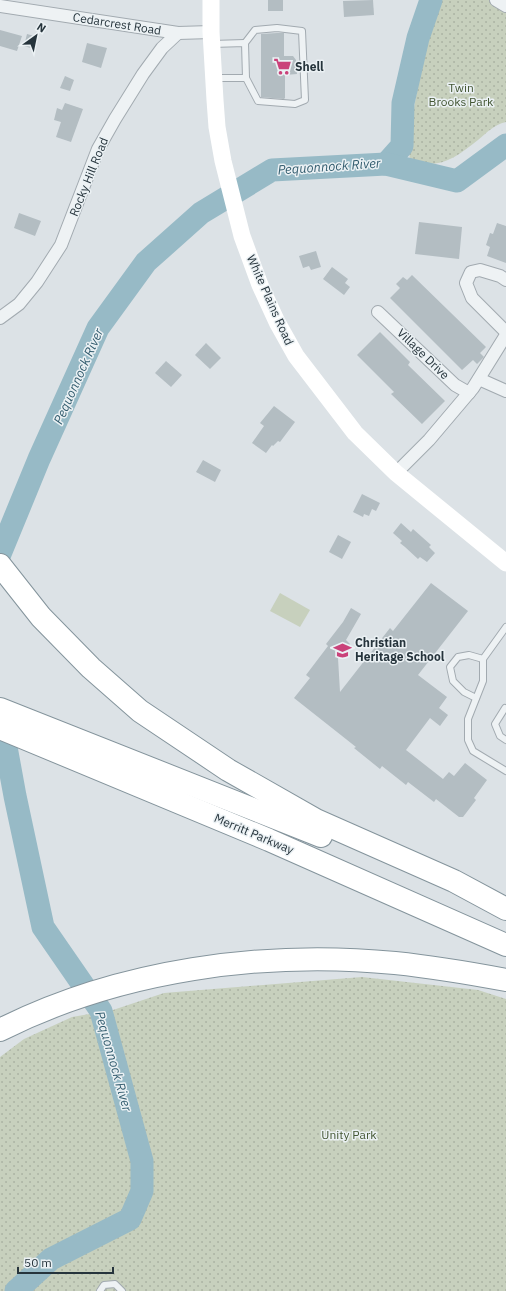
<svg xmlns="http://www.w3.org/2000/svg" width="506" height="1291" viewBox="0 0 506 1291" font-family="'IBM Plex Sans',sans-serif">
<defs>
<pattern id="park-dots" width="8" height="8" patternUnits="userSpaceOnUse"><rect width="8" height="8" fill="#c7d0bd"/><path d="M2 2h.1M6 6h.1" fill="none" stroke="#abb3a3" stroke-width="1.8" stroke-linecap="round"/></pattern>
</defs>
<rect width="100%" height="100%" fill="#dce2e6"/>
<!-- grass -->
<path fill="#c7d0bd" d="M 280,593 L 310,610 L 300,627 L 270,611 Z"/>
<!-- park -->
<g fill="url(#park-dots)">
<path d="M 427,0 L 506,0 L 506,122 C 493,125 488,132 478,140 C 455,158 440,170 410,161 L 408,142 L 420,74 L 424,19 Z"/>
<path d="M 362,977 L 478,990 L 506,999 L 506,1291 L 0,1291 L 0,1057 L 24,1039 L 72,1017 L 113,1010 L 164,993 Z"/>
</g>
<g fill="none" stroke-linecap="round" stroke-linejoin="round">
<!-- river -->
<g stroke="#97bac6" stroke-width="23">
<path d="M 386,164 L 402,146 L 403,103 L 418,38 L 431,0"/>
<path d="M 0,554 L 39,459 L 98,328 L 146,262 L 201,213 L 272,170 L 386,164 L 457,181 L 506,145"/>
<path d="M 0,714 L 15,796 L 43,927 L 101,1011 L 142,1161 L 142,1191 L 130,1219 L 51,1259 L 16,1291"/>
</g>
</g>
<!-- building -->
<g fill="#b3bdc2">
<rect x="268" y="0" width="15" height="11"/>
<path d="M 373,0 L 374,15 L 344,17 L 343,1 Z"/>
<path d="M 0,30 L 22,36 L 17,51 L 0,46 Z"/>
<path d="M 277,33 L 284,33 L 284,56 L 293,56 L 296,60 L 297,74 L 285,75 L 285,98 L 284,99 L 261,97 L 261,34 Z"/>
<path d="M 27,34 L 38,37 L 34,49 L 24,46 Z"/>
<path d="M 87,43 L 107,48 L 101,68 L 82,62 Z"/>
<path d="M 65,76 L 74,80 L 70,91 L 60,88 Z"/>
<path d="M 65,103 L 83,109 L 71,142 L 56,137 L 61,122 L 54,120 L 57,108 L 62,110 Z"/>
<path d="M 19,213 L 41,221 L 35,236 L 14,228 Z"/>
<path d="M 419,222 L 462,227 L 459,259 L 415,254 Z"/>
<path d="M 497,223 L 506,226 L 506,263 L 487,256 L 490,247 L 486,245 L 490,233 L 493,234 Z"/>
<path d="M 316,251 L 321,267 L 311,270 L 309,266 L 303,268 L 299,256 Z"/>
<path d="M 332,267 L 348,279 L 345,283 L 350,287 L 344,295 L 323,279 Z"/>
<path d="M 412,275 L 486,347 L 480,353 L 484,357 L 477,364 L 473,360 L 462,370 L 390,298 L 400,288 L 396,284 L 403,277 L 407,280 Z"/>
<path d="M 380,332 L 410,362 L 408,365 L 445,401 L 422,424 L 391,394 L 394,392 L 357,355 Z"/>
<path d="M 206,343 L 221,358 L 210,369 L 195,355 Z"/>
<path d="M 166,361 L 182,375 L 171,387 L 155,373 Z"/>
<path d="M 274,406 L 295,422 L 280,442 L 278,441 L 273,446 L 272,445 L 266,453 L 252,443 L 264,426 L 260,423 Z"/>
<path d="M 203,460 L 221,470 L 215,482 L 196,472 Z"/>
<path d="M 362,494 L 380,503 L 376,511 L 372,509 L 369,516 L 364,514 L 363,517 L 353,512 Z"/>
<path d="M 401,523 L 411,532 L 413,529 L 431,545 L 429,547 L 435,553 L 427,562 L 420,557 L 418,559 L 405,547 L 400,543 L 402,541 L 393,533 Z"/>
<path d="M 338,535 L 351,542 L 342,559 L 329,552 Z"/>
<path d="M 431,583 L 468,611 L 418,675 L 447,697 L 439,708 L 448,715 L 440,726 L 430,718 L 406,750 L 443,779 L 449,772 L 454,776 L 465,763 L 487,780 L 474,798 L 476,800 L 463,817 L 459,817 L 436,799 L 434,802 L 408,782 L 406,785 L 382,766 L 380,769 L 354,748 L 356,747 L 294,698 L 310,678 L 306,675 L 328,646 L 326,644 L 343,622 L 351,608 L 361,614 L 346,640 L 350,644 L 338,658 L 340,692 L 390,628 L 393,631 Z"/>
</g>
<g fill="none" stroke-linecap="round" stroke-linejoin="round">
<defs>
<g id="service">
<path d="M 245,43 L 255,30 L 277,28 L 302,31 L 305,100 L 295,104 L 258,101 L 246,78"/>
<path d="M 212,44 L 245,43 L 246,78 L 215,78"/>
<path d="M 506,627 L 483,659 L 483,681 L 468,719 L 468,740 L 473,751 L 506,771"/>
<path d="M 476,698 L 464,692 L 453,681 L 450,667 L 458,657 L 469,655 L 483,659"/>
<path d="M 505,708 L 495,724 L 500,736 L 506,740"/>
<path d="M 100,1291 L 104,1285 L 115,1284 L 122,1291"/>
</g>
<g id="minor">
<path d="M 496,0 L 506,6"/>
<path d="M 0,6 L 178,33 L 211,32"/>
<path d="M 506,280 L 500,276 L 480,270 L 471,272 L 466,283 L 472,298 L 506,332"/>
<path d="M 378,312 L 455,385 L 469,393"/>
<path d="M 0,318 L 19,304 L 37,282 L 61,245 L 98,149 L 115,119 L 143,74 L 162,48 L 178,33"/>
<path d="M 479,379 L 506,391"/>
<path d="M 396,473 L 429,440 L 473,388 L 506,335"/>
</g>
<g id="motorway">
<path d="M 0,565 L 41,617 L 91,668 L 140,711 L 228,770 L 316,820 L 454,881 L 506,909"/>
<path d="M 0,709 L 321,836"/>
<path d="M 0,728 L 269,840 L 506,945"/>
<path d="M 0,1030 C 119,970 264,950 395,963 C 433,967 469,973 506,980"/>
</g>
</defs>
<!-- service casing -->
<use href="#service" stroke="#a2aab0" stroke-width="8"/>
<!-- minor casing -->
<use href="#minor" stroke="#a2aab0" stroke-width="14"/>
<!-- motorway casing -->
<use href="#motorway" stroke="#84949c" stroke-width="24"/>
<!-- service -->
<use href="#service" stroke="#eef2f4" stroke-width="6"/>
<!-- minor -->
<use href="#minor" stroke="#eef2f4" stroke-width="12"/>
<!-- secondary -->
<path stroke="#fff" stroke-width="17" d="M 211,0 L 211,32 L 215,100 L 217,127 L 223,161 L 242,236 L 260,285 L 277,322 L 296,356 L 355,433 L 396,473 L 506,563"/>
<!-- motorway -->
<use href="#motorway" stroke="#fff" stroke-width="22"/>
</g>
<!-- icons -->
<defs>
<symbol id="supermarket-bare" viewBox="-9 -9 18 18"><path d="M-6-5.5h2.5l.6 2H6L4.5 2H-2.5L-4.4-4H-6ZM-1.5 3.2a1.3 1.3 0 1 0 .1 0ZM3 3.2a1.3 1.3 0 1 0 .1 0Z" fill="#ca427a" stroke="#ebf1f4" stroke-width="2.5" paint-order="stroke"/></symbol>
<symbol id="school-bare" viewBox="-9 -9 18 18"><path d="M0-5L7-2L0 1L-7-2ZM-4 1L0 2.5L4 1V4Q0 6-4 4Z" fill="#ca427a" stroke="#ebf1f4" stroke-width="2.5" paint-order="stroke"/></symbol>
</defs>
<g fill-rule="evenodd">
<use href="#supermarket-bare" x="270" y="54" width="25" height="25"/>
<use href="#school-bare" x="330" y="638" width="25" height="25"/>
</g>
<g text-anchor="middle" stroke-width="3" stroke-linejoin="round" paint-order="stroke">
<!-- street labels -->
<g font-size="12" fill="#26343c" stroke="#ebf1f4">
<text transform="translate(117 24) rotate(9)" y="4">Cedarcrest Road</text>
<text transform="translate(89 177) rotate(-68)" y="4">Rocky Hill Road</text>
<text transform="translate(270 300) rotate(66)" y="4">White Plains Road</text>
<text transform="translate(423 354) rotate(44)" y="4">Village Drive</text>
<text transform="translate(254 834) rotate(23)" y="4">Merritt Parkway</text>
</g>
<!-- poi labels -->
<g font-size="12" font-weight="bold" fill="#26343c" stroke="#ebf1f4" text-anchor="start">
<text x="295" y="71">Shell</text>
<text x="355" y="647">Christian<tspan x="355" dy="14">Heritage School</tspan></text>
</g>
<!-- park labels -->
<g font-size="12" fill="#445734" stroke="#ebf1f4">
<text x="461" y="92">Twin<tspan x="461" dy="14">Brooks Park</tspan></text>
<text x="349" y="1139">Unity Park</text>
</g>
<!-- water labels -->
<g font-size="13" font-style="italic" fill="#325c6e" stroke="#ebf1f4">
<text transform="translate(329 166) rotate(-4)" y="5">Pequonnock River</text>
<text transform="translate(78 376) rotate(-66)" y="5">Pequonnock River</text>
<text transform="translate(114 1061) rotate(74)" y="5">Pequonnock River</text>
</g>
</g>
<!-- north arrow -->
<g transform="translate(36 36) rotate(33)" stroke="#ebf1f4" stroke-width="3" paint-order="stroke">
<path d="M0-3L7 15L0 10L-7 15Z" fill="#26343c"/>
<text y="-6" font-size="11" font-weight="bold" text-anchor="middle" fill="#26343c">N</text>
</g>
<!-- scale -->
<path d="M18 1267v6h95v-6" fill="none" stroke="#26343c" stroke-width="2"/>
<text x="24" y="1267" font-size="12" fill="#26343c" stroke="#ebf1f4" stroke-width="3" paint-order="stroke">50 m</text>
</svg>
